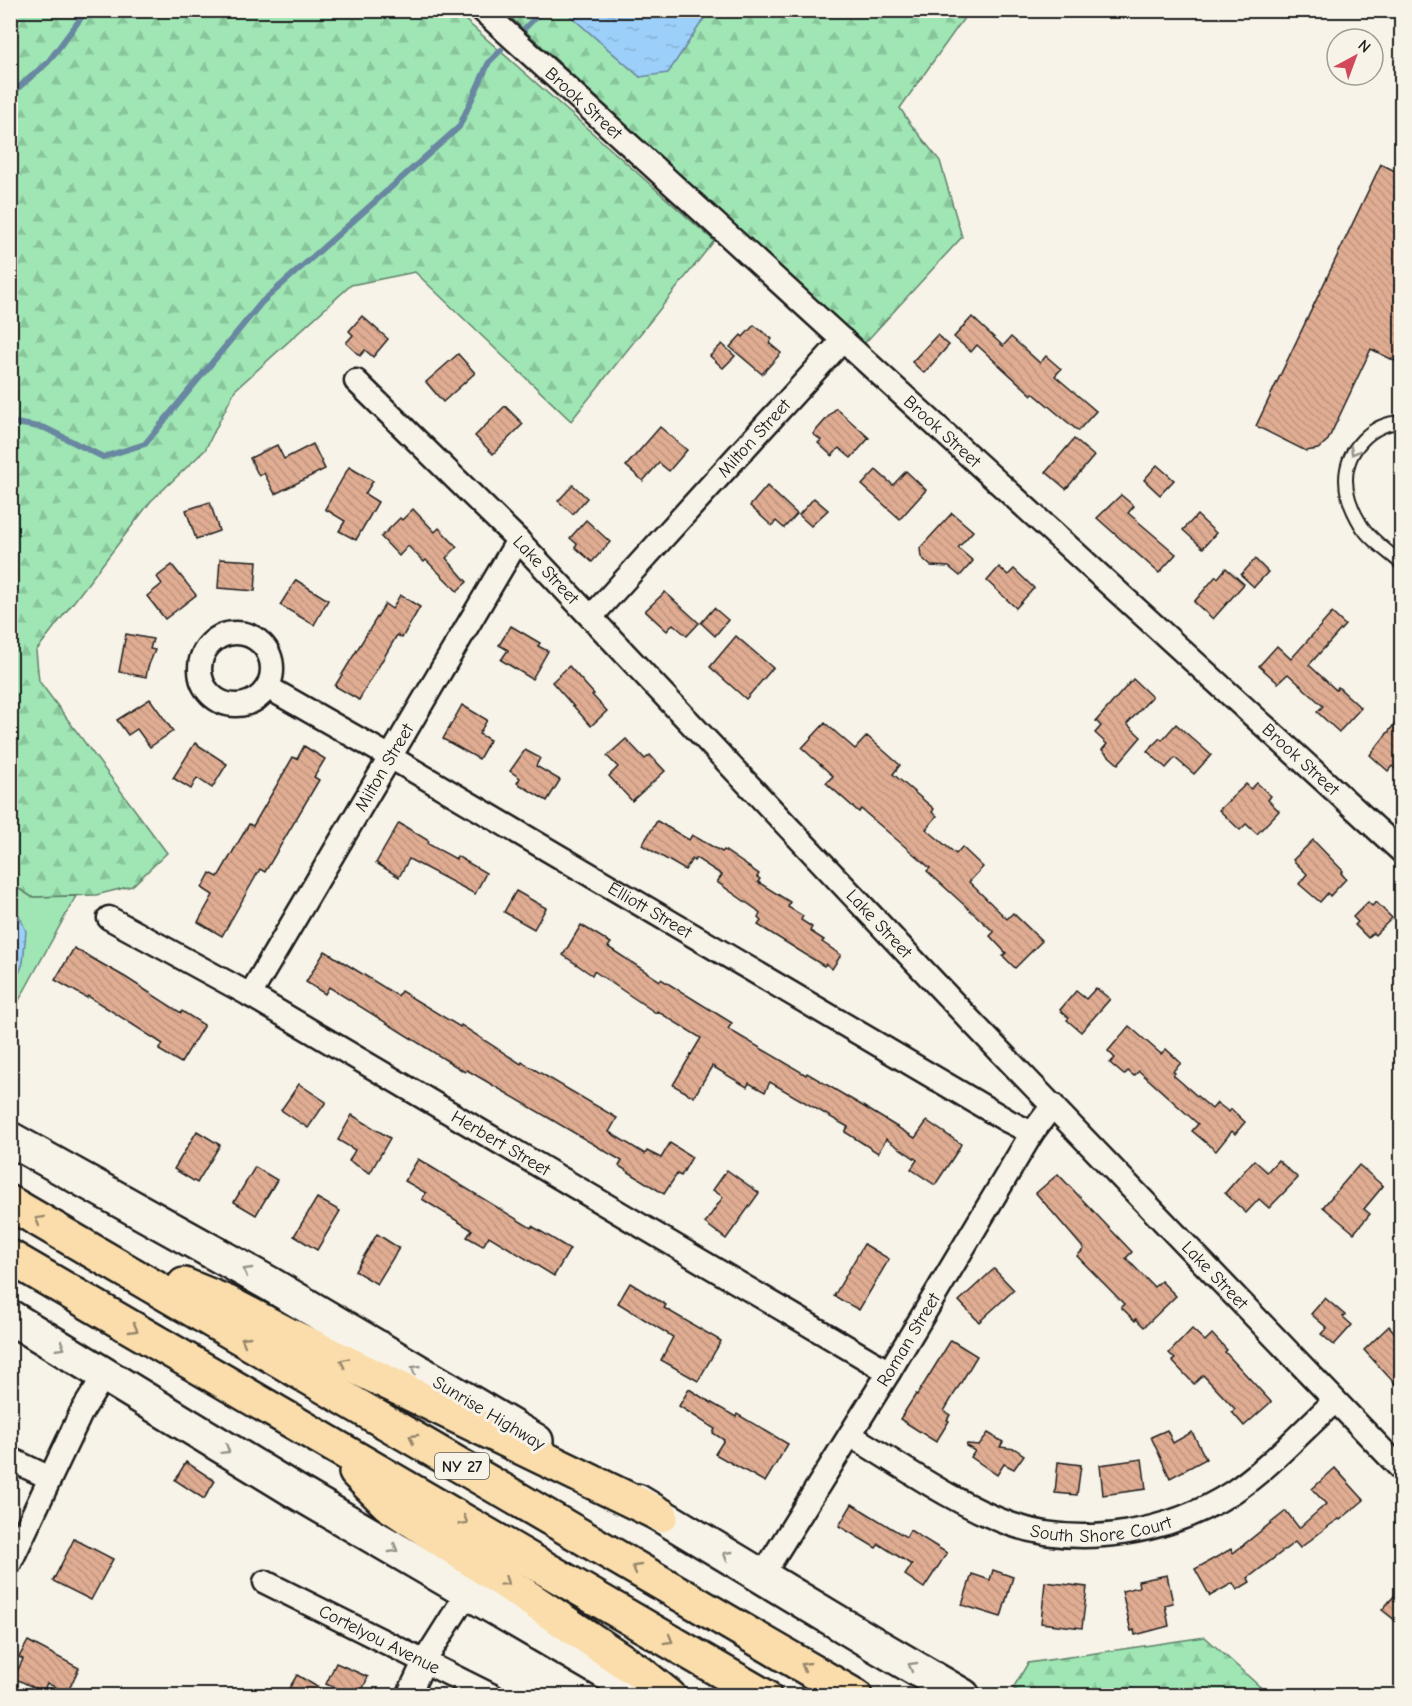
<svg xmlns="http://www.w3.org/2000/svg" width="1412" height="1706" viewBox="0 0 1412 1706" font-family="'Comic Neue',sans-serif">
<defs>
<pattern id="forest-firs" width="22" height="20" patternUnits="userSpaceOnUse" patternTransform="scale(1.5)"><rect width="22" height="20" fill="#9fe6b4"/><path d="M5 1l3.5 6h-7zM16 11l3.5 6h-7z" fill="#88c59a"/></pattern>
<pattern id="water-ripples" width="26" height="14" patternUnits="userSpaceOnUse" patternTransform="scale(1.5)"><rect width="26" height="14" fill="#9ccff9"/><path d="M2 4q2-2 4 0t4 0M15 11q2-2 4 0t4 0" fill="none" stroke="#86b1d5"/></pattern>
<pattern id="building-back-hatch" width="6" height="6" patternUnits="userSpaceOnUse" patternTransform="scale(1.5)"><rect width="6" height="6" fill="#e0ad93"/><path d="M-1 5l2 2M0 0l6 6M5-1l2 2" fill="none" stroke="#c0947e"/></pattern>
</defs>
<rect width="100%" height="100%" fill="#f7f3e8"/>
<filter id="ink" filterUnits="userSpaceOnUse"><feTurbulence type="fractalNoise" baseFrequency=".0167" numOctaves="2"/><feDisplacementMap in="SourceGraphic" scale="12" xChannelSelector="R" yChannelSelector="G"/><feConvolveMatrix kernelMatrix="1 2 1 2 8 2 1 2 1" color-interpolation-filters="sRGB"/></filter>
<g filter="url(#ink)">
<!-- grass -->
<path fill="#9fe6b4" stroke="#5e8168" stroke-width="1.5" d="M 11,884 L 32,897 L 76,896 L 11,1015 L 11,994 L 15,986 L 19,915 L 11,911 Z"/>
<!-- forest -->
<g fill="url(#forest-firs)" stroke="#5e8168" stroke-width="1.5">
<path d="M 11,10 L 455,11 L 714,241 L 571,421 L 415,272 L 351,285 L 235,390 L 205,450 L 151,501 L 36,651 L 39,681 L 167,853 L 132,886 L 96,895 L 32,897 L 11,884 Z"/>
<path d="M 504,11 L 565,11 L 640,77 L 707,14 L 706,11 L 969,11 L 900,108 L 909,122 L 940,161 L 962,237 L 863,345 Z"/>
<path d="M 1205,1637 L 1269,1695 L 1025,1696 L 1013,1688 L 1028,1663 Z"/>
</g>
<!-- water -->
<g fill="url(#water-ripples)" stroke="#6987a1" stroke-width="1.5">
<path d="M 706,10 L 707,14 L 668,73 L 640,77 L 565,11 Z"/>
<path d="M 11,911 L 19,915 L 26,931 L 23,963 L 11,994 Z"/>
</g>
<g fill="none" stroke-linecap="round" stroke-linejoin="round">
<!-- stream -->
<g stroke="#6987a1" stroke-width="6">
<path d="M 525,28 L 543,10"/>
<path d="M 10,95 L 48,62 L 87,10"/>
<path d="M 10,422 L 45,428 L 103,457 L 145,444 L 262,302 L 459,127 L 489,62 L 501,50"/>
</g>
</g>
<!-- building -->
<g fill="url(#building-back-hatch)" stroke="#1c1c1c" stroke-width="1.5">
<path d="M 1381,164 L 1401,174 L 1401,364 L 1371,349 L 1328,440 L 1318,449 L 1306,451 L 1256,426 Z"/>
<path d="M 362,316 L 388,339 L 373,357 L 365,350 L 360,356 L 346,343 L 353,335 L 349,331 Z"/>
<path d="M 972,317 L 1003,346 L 1011,337 L 1040,363 L 1046,356 L 1061,369 L 1055,376 L 1096,411 L 1078,431 L 1033,393 L 1032,395 L 977,345 L 971,352 L 954,337 Z"/>
<path d="M 754,325 L 772,339 L 769,343 L 781,353 L 762,374 L 730,347 L 741,335 L 743,337 Z"/>
<path d="M 937,335 L 949,345 L 924,373 L 912,362 Z"/>
<path d="M 722,344 L 735,356 L 723,368 L 710,356 Z"/>
<path d="M 458,354 L 475,373 L 443,402 L 426,382 Z"/>
<path d="M 505,406 L 523,424 L 493,454 L 475,436 Z"/>
<path d="M 836,408 L 869,438 L 851,458 L 839,448 L 832,456 L 818,443 L 821,440 L 813,434 Z"/>
<path d="M 660,427 L 687,450 L 669,471 L 659,463 L 643,481 L 626,466 Z"/>
<path d="M 1074,439 L 1094,456 L 1066,489 L 1046,472 Z"/>
<path d="M 313,444 L 325,469 L 275,494 L 264,473 L 259,476 L 250,458 L 277,445 L 284,459 Z"/>
<path d="M 1157,465 L 1174,480 L 1160,495 L 1144,480 Z"/>
<path d="M 349,467 L 373,481 L 365,494 L 378,502 L 356,540 L 339,531 L 345,521 L 325,509 Z"/>
<path d="M 876,470 L 893,485 L 906,471 L 926,490 L 900,519 L 862,485 Z"/>
<path d="M 573,485 L 587,498 L 573,514 L 558,501 Z"/>
<path d="M 767,486 L 797,514 L 784,528 L 776,521 L 772,526 L 750,506 Z"/>
<path d="M 1121,495 L 1134,506 L 1128,513 L 1176,554 L 1159,573 L 1097,518 Z"/>
<path d="M 814,498 L 828,510 L 811,526 L 799,515 Z"/>
<path d="M 210,502 L 219,531 L 196,539 L 186,510 Z"/>
<path d="M 413,509 L 435,532 L 439,528 L 457,547 L 446,558 L 467,582 L 457,591 L 426,560 L 424,562 L 408,546 L 399,556 L 381,537 L 400,518 L 402,520 Z"/>
<path d="M 952,513 L 973,531 L 958,548 L 973,561 L 960,576 L 949,567 L 931,566 L 921,557 L 920,548 Z"/>
<path d="M 1197,515 L 1216,533 L 1203,548 L 1183,530 Z"/>
<path d="M 586,520 L 610,542 L 592,562 L 575,547 L 577,544 L 570,538 Z"/>
<path d="M 220,559 L 257,561 L 255,591 L 218,588 Z"/>
<path d="M 1255,559 L 1268,572 L 1254,587 L 1241,575 Z"/>
<path d="M 172,565 L 196,595 L 165,619 L 147,596 L 162,584 L 157,577 Z"/>
<path d="M 999,567 L 1008,575 L 1014,569 L 1034,588 L 1016,608 L 987,581 Z"/>
<path d="M 1226,568 L 1244,584 L 1213,619 L 1194,602 L 1216,576 L 1218,578 Z"/>
<path d="M 296,580 L 328,600 L 314,625 L 280,605 Z"/>
<path d="M 665,592 L 699,623 L 687,636 L 673,624 L 667,631 L 645,611 Z"/>
<path d="M 400,595 L 420,607 L 402,638 L 397,635 L 359,700 L 335,686 L 385,604 L 392,609 Z"/>
<path d="M 714,608 L 728,620 L 715,636 L 701,623 Z"/>
<path d="M 1332,613 L 1345,625 L 1309,665 L 1336,690 L 1338,687 L 1361,708 L 1339,732 L 1317,712 L 1323,706 L 1288,674 L 1278,683 L 1259,666 L 1277,646 L 1291,659 Z"/>
<path d="M 511,626 L 540,643 L 538,646 L 548,651 L 532,679 L 501,660 L 508,650 L 499,645 Z"/>
<path d="M 126,634 L 153,639 L 150,649 L 155,650 L 148,667 L 146,677 L 119,672 Z"/>
<path d="M 736,636 L 773,668 L 746,699 L 710,667 Z"/>
<path d="M 569,666 L 594,694 L 592,695 L 607,711 L 591,726 L 552,682 Z"/>
<path d="M 1133,679 L 1152,697 L 1127,724 L 1141,737 L 1118,764 L 1102,750 L 1107,744 L 1095,733 L 1101,726 L 1096,721 Z"/>
<path d="M 150,699 L 173,731 L 150,747 L 137,729 L 128,735 L 117,720 Z"/>
<path d="M 462,705 L 487,720 L 479,734 L 490,740 L 479,759 L 443,739 Z"/>
<path d="M 1401,716 L 1401,774 L 1392,766 L 1388,771 L 1370,755 Z"/>
<path d="M 825,723 L 855,749 L 867,736 L 900,765 L 893,774 L 934,809 L 932,812 L 937,816 L 926,829 L 956,854 L 962,847 L 983,867 L 969,882 L 1007,919 L 1013,913 L 1042,941 L 1015,968 L 1003,956 L 1006,953 L 990,936 L 994,932 L 927,871 L 930,868 L 861,809 L 859,812 L 826,783 L 833,776 L 802,748 Z"/>
<path d="M 1176,724 L 1211,755 L 1194,774 L 1175,758 L 1166,768 L 1147,751 L 1160,738 L 1162,740 Z"/>
<path d="M 626,739 L 645,759 L 650,755 L 665,771 L 632,801 L 609,776 L 618,767 L 607,756 Z"/>
<path d="M 195,743 L 227,764 L 212,788 L 197,778 L 191,789 L 173,778 Z"/>
<path d="M 304,746 L 325,759 L 314,777 L 319,780 L 265,872 L 260,869 L 222,936 L 198,922 L 213,895 L 202,888 L 210,873 L 218,877 L 249,824 L 253,826 L 293,757 L 297,759 Z"/>
<path d="M 525,750 L 540,758 L 536,766 L 560,780 L 547,801 L 517,783 L 520,778 L 510,771 Z"/>
<path d="M 1257,783 L 1271,796 L 1268,800 L 1279,811 L 1257,834 L 1246,824 L 1240,830 L 1219,810 L 1243,787 L 1246,784 L 1251,789 Z"/>
<path d="M 657,821 L 689,840 L 692,835 L 722,852 L 724,850 L 759,874 L 757,877 L 760,879 L 758,882 L 790,902 L 788,907 L 803,916 L 801,920 L 812,927 L 810,931 L 824,940 L 822,942 L 841,955 L 832,969 L 826,964 L 824,966 L 758,925 L 761,921 L 758,918 L 760,914 L 757,910 L 717,882 L 722,875 L 696,858 L 694,861 L 692,859 L 685,870 L 642,845 Z"/>
<path d="M 399,823 L 429,841 L 428,844 L 456,859 L 457,856 L 486,873 L 475,894 L 409,859 L 399,877 L 376,863 Z"/>
<path d="M 1313,840 L 1343,871 L 1341,873 L 1346,879 L 1330,896 L 1328,893 L 1320,902 L 1299,884 L 1307,874 L 1293,860 Z"/>
<path d="M 516,891 L 546,908 L 534,929 L 504,912 Z"/>
<path d="M 1368,902 L 1372,906 L 1376,902 L 1392,918 L 1375,935 L 1373,933 L 1368,938 L 1355,925 L 1358,922 L 1353,917 Z"/>
<path d="M 581,925 L 611,943 L 608,947 L 660,981 L 661,979 L 732,1023 L 728,1029 L 806,1075 L 807,1073 L 861,1105 L 915,1138 L 927,1121 L 961,1144 L 958,1150 L 935,1185 L 911,1169 L 917,1160 L 886,1139 L 878,1153 L 845,1132 L 848,1127 L 770,1082 L 765,1092 L 749,1083 L 747,1087 L 712,1066 L 694,1097 L 673,1085 L 701,1038 L 657,1011 L 656,1013 L 594,971 L 592,975 L 563,955 Z"/>
<path d="M 74,948 L 125,977 L 181,1013 L 182,1011 L 204,1025 L 181,1063 L 159,1050 L 163,1044 L 88,996 L 87,998 L 55,980 Z"/>
<path d="M 325,951 L 398,996 L 401,991 L 460,1027 L 461,1025 L 521,1064 L 522,1062 L 617,1118 L 609,1132 L 645,1154 L 647,1151 L 661,1158 L 670,1143 L 692,1157 L 681,1176 L 677,1174 L 664,1194 L 619,1166 L 622,1161 L 467,1070 L 465,1072 L 329,987 L 325,994 L 306,982 Z"/>
<path d="M 1096,988 L 1110,999 L 1081,1032 L 1067,1020 L 1069,1018 L 1060,1010 L 1076,991 L 1086,999 Z"/>
<path d="M 1129,1026 L 1161,1054 L 1166,1049 L 1181,1063 L 1173,1071 L 1175,1073 L 1173,1075 L 1212,1109 L 1217,1103 L 1229,1112 L 1231,1109 L 1245,1122 L 1235,1134 L 1232,1131 L 1216,1151 L 1192,1131 L 1198,1124 L 1139,1071 L 1134,1076 L 1128,1071 L 1124,1075 L 1110,1063 L 1115,1058 L 1108,1051 Z"/>
<path d="M 299,1084 L 326,1102 L 308,1128 L 281,1110 Z"/>
<path d="M 352,1115 L 390,1138 L 370,1173 L 349,1161 L 355,1150 L 338,1140 Z"/>
<path d="M 197,1131 L 220,1145 L 197,1183 L 174,1169 Z"/>
<path d="M 418,1159 L 531,1228 L 532,1226 L 570,1249 L 554,1276 L 489,1236 L 483,1246 L 467,1237 L 472,1230 L 422,1199 L 426,1193 L 405,1181 Z"/>
<path d="M 1254,1160 L 1267,1172 L 1278,1160 L 1298,1178 L 1269,1208 L 1259,1199 L 1246,1213 L 1225,1193 Z"/>
<path d="M 1359,1165 L 1383,1186 L 1364,1209 L 1370,1214 L 1354,1233 L 1323,1207 Z"/>
<path d="M 255,1167 L 277,1180 L 256,1215 L 234,1202 Z"/>
<path d="M 727,1170 L 759,1193 L 726,1239 L 705,1223 L 723,1197 L 713,1190 Z"/>
<path d="M 1058,1174 L 1132,1252 L 1126,1258 L 1154,1287 L 1161,1281 L 1176,1296 L 1144,1327 L 1136,1319 L 1135,1321 L 1121,1307 L 1124,1304 L 1077,1256 L 1084,1249 L 1036,1193 Z"/>
<path d="M 317,1198 L 340,1211 L 317,1250 L 294,1236 Z"/>
<path d="M 377,1234 L 399,1248 L 377,1284 L 355,1271 Z"/>
<path d="M 864,1244 L 889,1259 L 859,1310 L 834,1296 Z"/>
<path d="M 994,1269 L 1014,1290 L 979,1322 L 959,1301 Z"/>
<path d="M 630,1283 L 666,1305 L 664,1308 L 721,1341 L 698,1381 L 661,1360 L 673,1337 L 618,1303 Z"/>
<path d="M 1325,1298 L 1345,1315 L 1343,1317 L 1352,1325 L 1334,1345 L 1321,1334 L 1327,1328 L 1311,1314 Z"/>
<path d="M 1389,1326 L 1401,1340 L 1401,1390 L 1364,1350 Z"/>
<path d="M 1192,1329 L 1205,1341 L 1212,1334 L 1227,1350 L 1225,1352 L 1271,1402 L 1244,1426 L 1232,1412 L 1235,1409 L 1203,1375 L 1194,1384 L 1172,1361 L 1175,1359 L 1169,1353 Z"/>
<path d="M 951,1340 L 977,1356 L 944,1411 L 950,1415 L 947,1420 L 949,1421 L 936,1442 L 900,1419 L 916,1394 L 917,1395 Z"/>
<path d="M 689,1389 L 703,1398 L 736,1417 L 737,1414 L 788,1444 L 765,1482 L 715,1454 L 724,1440 L 713,1433 L 715,1429 L 679,1406 Z"/>
<path d="M 1167,1430 L 1173,1443 L 1192,1432 L 1206,1459 L 1170,1478 L 1151,1437 Z"/>
<path d="M 988,1433 L 1003,1442 L 1000,1447 L 1015,1449 L 1024,1455 L 1014,1469 L 1004,1464 L 997,1475 L 971,1457 L 975,1451 L 966,1446 L 967,1444 L 979,1445 Z"/>
<path d="M 1142,1459 L 1146,1489 L 1103,1495 L 1100,1465 Z"/>
<path d="M 186,1462 L 215,1481 L 204,1499 L 175,1480 Z"/>
<path d="M 1058,1462 L 1081,1465 L 1077,1495 L 1055,1493 Z"/>
<path d="M 1335,1468 L 1364,1500 L 1340,1520 L 1339,1519 L 1330,1525 L 1300,1548 L 1295,1542 L 1248,1578 L 1250,1582 L 1237,1590 L 1233,1583 L 1210,1596 L 1195,1569 L 1231,1549 L 1233,1553 L 1286,1511 L 1299,1528 L 1326,1504 L 1312,1489 Z"/>
<path d="M 852,1504 L 906,1537 L 910,1530 L 947,1553 L 924,1588 L 905,1575 L 912,1565 L 879,1544 L 876,1548 L 839,1526 Z"/>
<path d="M 74,1539 L 113,1559 L 91,1600 L 53,1581 Z"/>
<path d="M 993,1570 L 1013,1577 L 1001,1617 L 962,1605 L 972,1574 L 990,1580 Z"/>
<path d="M 1167,1575 L 1173,1603 L 1165,1605 L 1169,1626 L 1135,1635 L 1134,1630 L 1131,1631 L 1122,1591 L 1139,1587 L 1138,1581 Z"/>
<path d="M 1045,1582 L 1087,1587 L 1082,1628 L 1041,1623 Z"/>
<path d="M 1401,1588 L 1401,1625 L 1382,1610 Z"/>
<path d="M 28,1641 L 79,1668 L 67,1693 L 47,1683 L 43,1692 L 14,1678 L 23,1659 L 19,1657 Z"/>
<path d="M 336,1663 L 368,1677 L 360,1695 L 351,1695 L 326,1684 Z"/>
<path d="M 297,1675 L 331,1695 L 285,1695 Z"/>
</g>
<g fill="none" stroke-linecap="round" stroke-linejoin="round">
<defs>
<path id="lane" d="M 1402,422 C 1371,423 1346,450 1346,480 C 1346,496 1353,512 1361,525 C 1370,540 1389,552 1402,564"/>
<g id="street">
<path id="s1" d="M 482,10 L 1402,852"/>
<path id="s2" d="M 356,381 L 518,540 L 970,1020 L 1402,1470"/>
<path id="s3" d="M 591,617 L 843,340"/>
<circle cx="236" cy="669" r="36"/>
<path id="s4" d="M 269,688 L 392,758 L 1008,1121 L 1032,1133"/>
<path id="s5" d="M 109,918 L 250,995 L 889,1372"/>
<path id="s6" d="M 250,995 L 518,540"/>
<path id="s7" d="M 850,1435 C 902,1466 953,1503 1010,1524 C 1081,1549 1170,1533 1233,1492 C 1270,1467 1302,1431 1335,1401"/>
<path d="M 10,1459 L 50,1478"/>
<path d="M 10,1563 L 81,1413 L 105,1374"/>
<path id="s8" d="M 762,1576 L 889,1372 L 1032,1133 L 1053,1105"/>
<path id="s9" d="M 265,1582 L 493,1696"/>
<path d="M 408,1696 L 425,1660 L 468,1592"/>
</g>
<g id="secondary">
<path d="M 10,1139 L 270,1284 L 536,1441"/>
<path d="M 10,1317 L 297,1492 L 646,1696"/>
<path d="M 637,1501 L 874,1644 L 963,1696"/>
</g>
<g id="highway">
<path d="M 10,1203 L 855,1696"/>
<path d="M 10,1257 L 764,1696"/>
<path d="M 184,1285 L 228,1303 L 287,1334 L 661,1515"/>
<path d="M 356,1472 L 388,1504 L 638,1671 L 669,1696"/>
</g>
</defs>
<!-- lane casing -->
<use href="#lane" stroke="#1c1c1c" stroke-width="16"/>
<!-- street casing -->
<use href="#street" stroke="#1c1c1c" stroke-width="27"/>
<!-- secondary casing -->
<use href="#secondary" stroke="#1c1c1c" stroke-width="38"/>
<!-- highway casing -->
<use href="#highway" stroke="#1c1c1c" stroke-width="38"/>
<!-- lane -->
<use href="#lane" stroke="#f7f3e8" stroke-width="12"/>
<!-- street -->
<use href="#street" stroke="#f7f3e8" stroke-width="22"/>
<!-- secondary -->
<use href="#secondary" stroke="#f7f3e8" stroke-width="33"/>
<!-- highway -->
<use href="#highway" stroke="#faddab" stroke-width="33"/>
</g>
<!-- one-way arrows -->
<defs><path id="oneway-chevron" d="M-2-3.5L2.5 0L-2 3.5" fill="none" stroke-width="1.6" stroke-linecap="round" stroke-linejoin="round" transform="scale(1.5)"/></defs>
<g stroke="#94928c">
<use href="#oneway-chevron" transform="translate(1354 451) rotate(119)"/>
<use href="#oneway-chevron" transform="translate(247 1271) rotate(-150)"/>
<use href="#oneway-chevron" transform="translate(61 1347) rotate(31)"/>
<use href="#oneway-chevron" transform="translate(415 1369) rotate(-149)"/>
<use href="#oneway-chevron" transform="translate(226 1450) rotate(32)"/>
<use href="#oneway-chevron" transform="translate(394 1549) rotate(30)"/>
<use href="#oneway-chevron" transform="translate(727 1555) rotate(-149)"/>
<use href="#oneway-chevron" transform="translate(912 1666) rotate(-150)"/>
</g>
<g stroke="#96866b">
<use href="#oneway-chevron" transform="translate(39 1220) rotate(-150)"/>
<use href="#oneway-chevron" transform="translate(134 1329) rotate(30)"/>
<use href="#oneway-chevron" transform="translate(245 1340) rotate(-150)"/>
<use href="#oneway-chevron" transform="translate(344 1362) rotate(-154)"/>
<use href="#oneway-chevron" transform="translate(413 1438) rotate(-150)"/>
<use href="#oneway-chevron" transform="translate(464 1521) rotate(30)"/>
<use href="#oneway-chevron" transform="translate(636 1568) rotate(-150)"/>
<use href="#oneway-chevron" transform="translate(505 1582) rotate(34)"/>
<use href="#oneway-chevron" transform="translate(669 1640) rotate(30)"/>
<use href="#oneway-chevron" transform="translate(805 1666) rotate(-150)"/>
</g>
</g>
<g text-anchor="middle" stroke-width="6" stroke-linejoin="round" paint-order="stroke">
<!-- shield labels -->
<rect fill="#f7f3e8" stroke="#5e5c59" stroke-width="1.5" x="435" y="1453" width="54" height="26" rx="4.5"/>
<g font-size="16" font-weight="bold" fill="#1c1c1c">
<text x="462" y="1472">NY 27</text>
</g>
<!-- street labels -->
<g font-size="18" fill="#1c1c1c" stroke="#f7f3e8">
<text dy="6" stroke="none"><textPath href="#s1" startOffset="138">Brook Street</textPath></text>
<text dy="6" stroke="none"><textPath href="#s1" startOffset="624">Brook Street</textPath></text>
<text dy="6" stroke="none"><textPath href="#s3" startOffset="242">Milton Street</textPath></text>
<text dy="6" stroke="none"><textPath href="#s2" startOffset="268">Lake Street</textPath></text>
<text dy="6" stroke="none"><textPath href="#s1" startOffset="1110">Brook Street</textPath></text>
<text dy="6" stroke="none"><textPath href="#s6" startOffset="264">Milton Street</textPath></text>
<text dy="6" stroke="none"><textPath href="#s4" startOffset="441">Elliott Street</textPath></text>
<text dy="6" stroke="none"><textPath href="#s2" startOffset="754">Lake Street</textPath></text>
<text dy="6" stroke="none"><textPath href="#s5" startOffset="452">Herbert Street</textPath></text>
<text dy="6" stroke="none"><textPath href="#s2" startOffset="1240">Lake Street</textPath></text>
<text dy="6" stroke="none"><textPath href="#s8" startOffset="278">Roman Street</textPath></text>
<text transform="translate(489 1413) rotate(31)" y="6">Sunrise Highway</text>
<text dy="6" stroke="none"><textPath href="#s7" startOffset="276">South Shore Court</textPath></text>
<text dy="6" stroke="none"><textPath href="#s9" startOffset="128">Cortelyou Avenue</textPath></text>
</g>
</g>
<!-- margin -->
<rect width="1412" height="1706" fill="none" stroke="#f7f3e8" stroke-width="36"/>
<rect x="18" y="18" width="1376" height="1670" fill="none" stroke="#1c1c1c" stroke-width="2" filter="url(#ink)"/>
<!-- north arrow -->
<g transform="translate(1355 57) rotate(41)"><circle r="28" fill="#f7f3e8" stroke="#9f9d96" stroke-width="1.5"/>
<path d="M0-4.5L10 22L0 15L-10 22Z" fill="#d1495b"/>
<text y="-9" font-size="16" font-weight="bold" text-anchor="middle" fill="#1c1c1c">N</text>
</g>
</svg>
